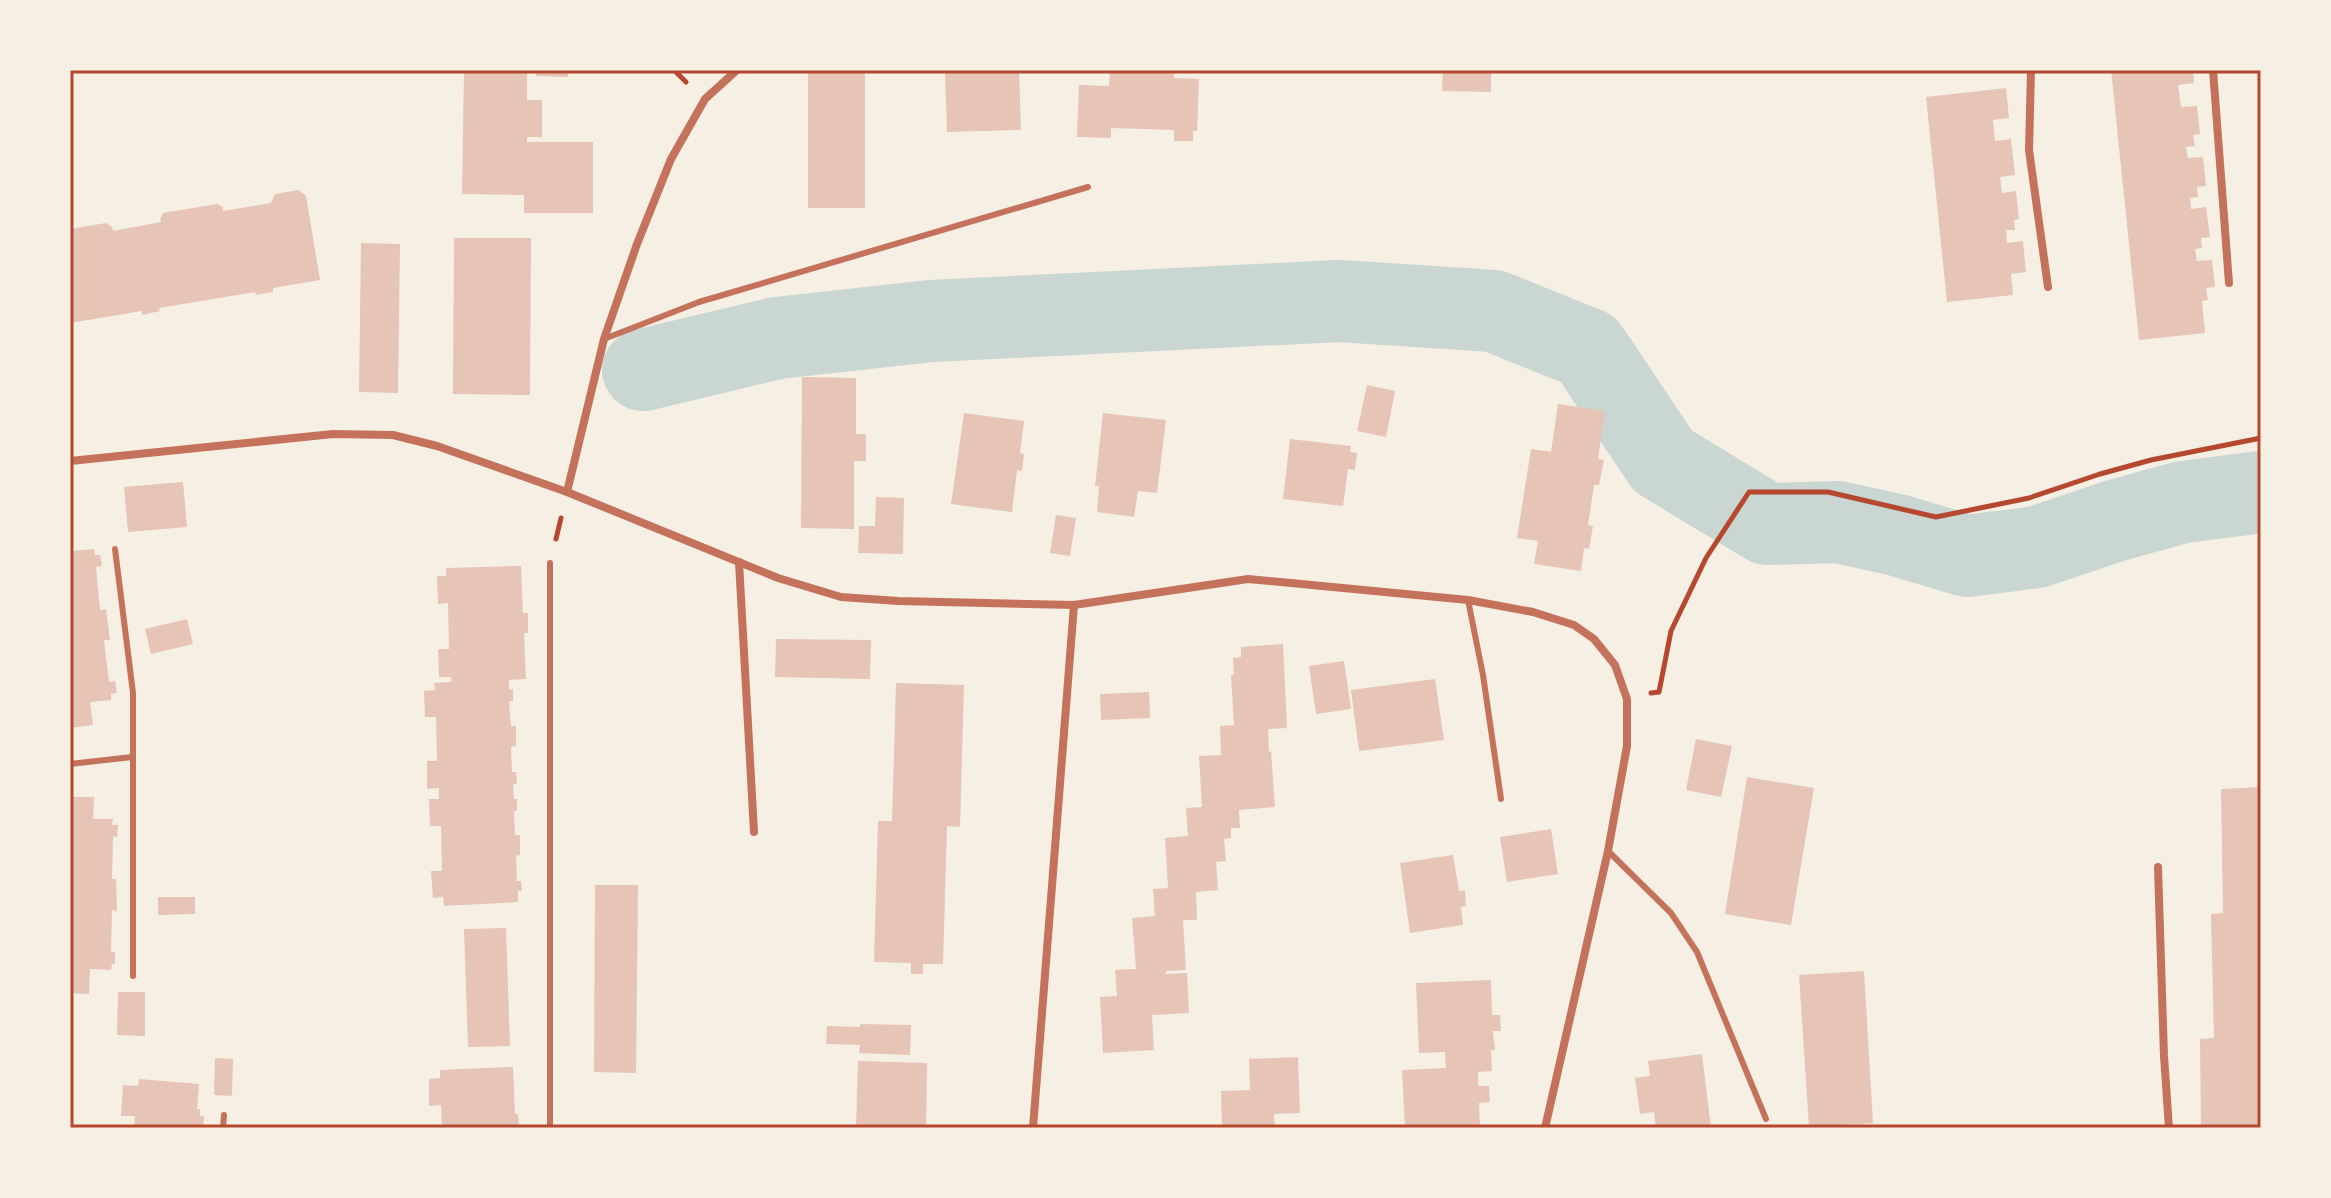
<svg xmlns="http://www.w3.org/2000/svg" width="2331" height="1198" viewBox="0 0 2331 1198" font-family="'Public Sans',sans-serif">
<rect width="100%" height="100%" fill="#f6efe4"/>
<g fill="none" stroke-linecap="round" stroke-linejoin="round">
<!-- river -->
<path stroke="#c9d6d2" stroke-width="82" d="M 643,370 L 777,338 L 931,321 L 1339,301 L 1494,311 L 1588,349 L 1663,461 L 1767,524 L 1838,522 L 1897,535 L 1967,556 L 2037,547 L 2114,521 L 2183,502 L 2261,492"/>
</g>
<!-- building -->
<g fill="#e6c5b7">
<path d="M 464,70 L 527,70 L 527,100 L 542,100 L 542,137 L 527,137 L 527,142 L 593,142 L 593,213 L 524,213 L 524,195 L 462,194 Z"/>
<path d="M 536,70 L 568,70 L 568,77 L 536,76 Z"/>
<rect x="808" y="70" width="57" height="138"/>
<path d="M 945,70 L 1019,70 L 1021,130 L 947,132 Z"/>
<path d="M 1110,70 L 1174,70 L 1174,78 L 1199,79 L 1197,131 L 1193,131 L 1193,141 L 1174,141 L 1174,130 L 1111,128 L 1111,138 L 1077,137 L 1079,85 L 1109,86 Z"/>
<path d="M 1443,70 L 1491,70 L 1491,92 L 1442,91 Z"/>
<path d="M 2111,70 L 2193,70 L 2194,83 L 2178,85 L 2181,107 L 2197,106 L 2200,134 L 2193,135 L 2195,146 L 2186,147 L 2188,158 L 2203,157 L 2206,186 L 2197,187 L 2198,197 L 2190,198 L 2191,209 L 2206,207 L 2210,237 L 2201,238 L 2202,248 L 2195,249 L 2197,261 L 2212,260 L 2215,287 L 2206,288 L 2208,300 L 2202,301 L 2205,333 L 2139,340 Z"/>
<path d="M 2006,88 L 2009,118 L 1993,120 L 1995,141 L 2011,139 L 2015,175 L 2000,177 L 2002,193 L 2016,191 L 2019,219 L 2014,220 L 2015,230 L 2006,230 L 2007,243 L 2023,241 L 2026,272 L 2011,274 L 2013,295 L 1947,302 L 1926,97 Z"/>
<path d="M 299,190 L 306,196 L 320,280 L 273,288 L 273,292 L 256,295 L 255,292 L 159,308 L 160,311 L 142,315 L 142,311 L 70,323 L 70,229 L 106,223 L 112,227 L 113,231 L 161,222 L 160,219 L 163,213 L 217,204 L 223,207 L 223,211 L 271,203 L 275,194 Z"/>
<path d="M 454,238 L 531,238 L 530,395 L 453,394 Z"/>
<path d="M 361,243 L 400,244 L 398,393 L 359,392 Z"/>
<path d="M 802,377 L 856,378 L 856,434 L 866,434 L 866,461 L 854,461 L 854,529 L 801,528 Z"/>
<path d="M 1367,385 L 1395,391 L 1386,437 L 1357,431 Z"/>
<path d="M 1558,404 L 1605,411 L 1598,459 L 1604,460 L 1599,485 L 1594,485 L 1588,525 L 1593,526 L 1589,549 L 1584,548 L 1581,571 L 1534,564 L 1538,541 L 1517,538 L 1531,449 L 1551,452 Z"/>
<path d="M 964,413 L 1024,421 L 1020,453 L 1024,454 L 1022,471 L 1017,470 L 1012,512 L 951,504 Z"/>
<path d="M 1103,413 L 1166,420 L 1157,493 L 1138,491 L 1134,517 L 1097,512 L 1099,486 L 1095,486 Z"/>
<path d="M 1290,439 L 1351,446 L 1350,452 L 1357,453 L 1355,470 L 1348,469 L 1343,506 L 1283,499 Z"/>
<path d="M 183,482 L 187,527 L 128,532 L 124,487 Z"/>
<path d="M 876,497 L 904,498 L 903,554 L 858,553 L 859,526 L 875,526 Z"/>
<path d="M 1056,515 L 1076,518 L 1070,556 L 1050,553 Z"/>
<path d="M 70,545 L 72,545 L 73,551 L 94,549 L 95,555 L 100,555 L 102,566 L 96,567 L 100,610 L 106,609 L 110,640 L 104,640 L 109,682 L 115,681 L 117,693 L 111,694 L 111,700 L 90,702 L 93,725 L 70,728 Z"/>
<path d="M 521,566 L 523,613 L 528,613 L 528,633 L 524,633 L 526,679 L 509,680 L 509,690 L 513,689 L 513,701 L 509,701 L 511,726 L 516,726 L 516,746 L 511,747 L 512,772 L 516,772 L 517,784 L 513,784 L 514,799 L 517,799 L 517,811 L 514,811 L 515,835 L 520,835 L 520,855 L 516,856 L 517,881 L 521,881 L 522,891 L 518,891 L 518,902 L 444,906 L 443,897 L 433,898 L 431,871 L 442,871 L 441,826 L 430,826 L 429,799 L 439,799 L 439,788 L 427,789 L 427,761 L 437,761 L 436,717 L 425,717 L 424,691 L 435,690 L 434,683 L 451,682 L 451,677 L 439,677 L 438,649 L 449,649 L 448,603 L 438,604 L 437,576 L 446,576 L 446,568 Z"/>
<path d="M 187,619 L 193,644 L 151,654 L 145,629 Z"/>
<path d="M 776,639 L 871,640 L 870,679 L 775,677 Z"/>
<path d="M 1283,644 L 1287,728 L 1268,729 L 1269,752 L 1271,751 L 1275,807 L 1239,810 L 1240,828 L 1231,828 L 1231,838 L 1224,839 L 1226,861 L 1216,862 L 1218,890 L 1196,892 L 1197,920 L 1183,920 L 1186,970 L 1166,971 L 1166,974 L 1187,973 L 1189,1013 L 1152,1015 L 1154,1050 L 1103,1053 L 1100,997 L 1117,996 L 1115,970 L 1136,969 L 1132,918 L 1155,916 L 1153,889 L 1168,888 L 1165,838 L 1188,836 L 1186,808 L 1202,807 L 1199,756 L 1221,755 L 1220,726 L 1234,725 L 1231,675 L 1234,675 L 1233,658 L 1241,657 L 1241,647 Z"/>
<path d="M 1344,661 L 1351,709 L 1316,714 L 1309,666 Z"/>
<path d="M 1435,679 L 1444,740 L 1359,751 L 1351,690 Z"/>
<path d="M 896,683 L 964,685 L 960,827 L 947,826 L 943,964 L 923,964 L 923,974 L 911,974 L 911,963 L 874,962 L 878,821 L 892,821 Z"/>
<path d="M 1149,692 L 1150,718 L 1101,720 L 1100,694 Z"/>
<path d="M 1696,739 L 1732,746 L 1721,797 L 1686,790 Z"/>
<path d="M 1747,777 L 1814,788 L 1791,925 L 1725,914 Z"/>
<path d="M 2261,787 L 2261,1128 L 2201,1128 L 2200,1039 L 2214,1038 L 2211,914 L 2223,913 L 2221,789 Z"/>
<path d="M 70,797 L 94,797 L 93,819 L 113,819 L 112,825 L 118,825 L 117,837 L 113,836 L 112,879 L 116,879 L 117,911 L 112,910 L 111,952 L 115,952 L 115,964 L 112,964 L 111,970 L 90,969 L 89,994 L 70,993 Z"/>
<path d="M 1551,829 L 1558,874 L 1507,882 L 1500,837 Z"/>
<path d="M 1453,855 L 1459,891 L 1465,890 L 1466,906 L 1461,907 L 1463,925 L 1410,933 L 1400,863 Z"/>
<path d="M 595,885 L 638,885 L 636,1073 L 594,1072 Z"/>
<path d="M 158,897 L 195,897 L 195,914 L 158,915 Z"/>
<path d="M 506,928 L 510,1046 L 468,1047 L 464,929 Z"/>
<path d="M 1864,971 L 1873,1123 L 1809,1127 L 1799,975 Z"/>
<path d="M 1491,980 L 1492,1015 L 1500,1015 L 1501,1031 L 1493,1031 L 1495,1050 L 1491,1050 L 1492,1071 L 1478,1072 L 1478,1086 L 1489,1086 L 1490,1102 L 1479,1103 L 1480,1128 L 1405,1128 L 1402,1070 L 1446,1068 L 1445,1052 L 1419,1053 L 1416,983 Z"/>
<path d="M 118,992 L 145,992 L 145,1036 L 117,1035 Z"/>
<path d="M 860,1024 L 911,1025 L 910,1055 L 859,1053 L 860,1045 L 826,1044 L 827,1026 L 860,1027 Z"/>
<path d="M 1702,1054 L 1711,1128 L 1656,1128 L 1654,1112 L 1640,1114 L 1635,1078 L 1650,1076 L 1648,1061 Z"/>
<path d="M 1298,1057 L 1300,1113 L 1274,1114 L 1275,1128 L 1222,1128 L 1221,1091 L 1250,1090 L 1249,1059 Z"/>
<path d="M 215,1058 L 233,1059 L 232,1096 L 214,1095 Z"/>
<path d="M 858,1061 L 927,1063 L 926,1128 L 856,1128 Z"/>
<path d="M 513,1067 L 515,1114 L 518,1114 L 519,1128 L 442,1128 L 441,1105 L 429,1106 L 429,1079 L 440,1078 L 440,1070 Z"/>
<path d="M 139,1079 L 199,1084 L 197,1109 L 200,1109 L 200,1116 L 204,1116 L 203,1127 L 134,1128 L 135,1116 L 121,1116 L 123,1085 L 138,1086 Z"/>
</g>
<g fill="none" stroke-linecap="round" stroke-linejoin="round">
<!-- path -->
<g stroke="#b5482f" stroke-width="5">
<path d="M 674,70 L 686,82"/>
<path d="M 556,539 L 561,518"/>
<path d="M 1651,693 L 1659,692 L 1671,631 L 1706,558 L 1749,492 L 1828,492 L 1936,517 L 2029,498 L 2100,474 L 2151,460 L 2261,438"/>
</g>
<!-- service -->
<g stroke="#c5725c" stroke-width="6">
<path d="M 604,339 L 699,302 L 1088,187"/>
<path d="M 115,549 L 133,693 L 133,976"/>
<path d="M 1468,600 L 1483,675 L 1501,799"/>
<path d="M 70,764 L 132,757"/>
<path d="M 1608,851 L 1671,913 L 1697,952 L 1766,1119"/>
<path d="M 223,1128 L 224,1115"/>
<path d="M 550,1128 L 550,563"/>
</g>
<!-- minor -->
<g stroke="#c5725c" stroke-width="8">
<path d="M 2031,70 L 2029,150 L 2048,287"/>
<path d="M 2213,70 L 2229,283"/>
<path d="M 70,461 L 333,434 L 393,435 L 437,446 L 567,492 L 778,578 L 841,597 L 898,601 L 1074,605 L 1248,579 L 1468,600 L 1533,612 L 1574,625 L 1594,639 L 1615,665 L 1627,699 L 1627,746 L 1608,851 L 1545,1128"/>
<path d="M 567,492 L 604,339 L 637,244 L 671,159 L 705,99 L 737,70"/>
<path d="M 739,562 L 754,832"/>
<path d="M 2158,867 L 2164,1056 L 2169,1128"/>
<path d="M 1033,1128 L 1074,605"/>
</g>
</g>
<!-- border -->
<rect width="2331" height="1198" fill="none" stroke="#f6efe4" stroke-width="144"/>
<rect x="72" y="72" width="2187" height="1054" fill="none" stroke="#b5482f" stroke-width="3"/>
</svg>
